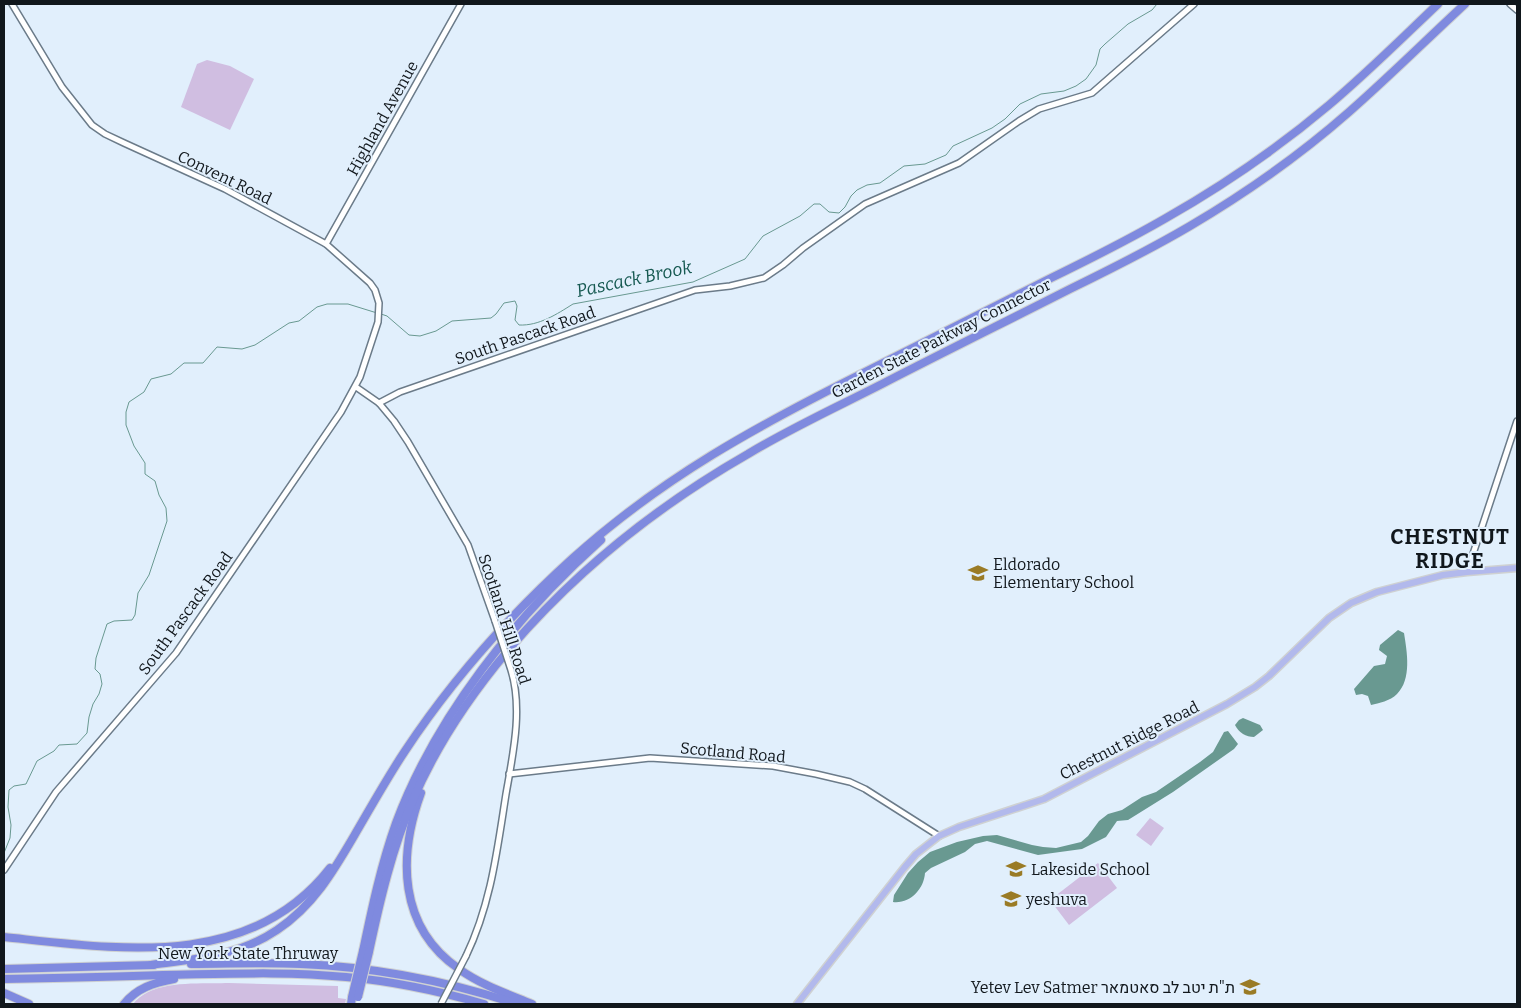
<svg xmlns="http://www.w3.org/2000/svg" width="1521" height="1008" viewBox="0 0 1521 1008" font-family="Bitter,Heebo,serif">
<rect width="100%" height="100%" fill="#e1effc"/>
<!-- green -->
<g fill="#d0bee1">
<path d="M 207,60 L 230,66 L 254,79 L 230,130 L 181,107 L 197,64 Z"/>
<path d="M 1150,818 L 1164,828 L 1151,846 L 1136,835 Z"/>
<path d="M 1098,863 L 1117,888 L 1069,925 L 1050,900 Z"/>
<path d="M 229,983 L 338,986 L 338,998 L 346,999 L 345,1004 L 133,1004 C 152,979 200,984 229,983 Z"/>
</g>
<!-- water -->
<g fill="#699991">
<path d="M 1398,630 L 1404,633 C 1407,652 1412,679 1397,694 C 1390,701 1379,703 1371,705 L 1368,696 L 1362,694 L 1356,695 L 1354,689 L 1374,666 L 1385,664 L 1387,656 L 1379,650 L 1380,645 Z"/>
<path d="M 1243,718 L 1260,725 L 1263,730 L 1254,737 C 1246,737 1239,733 1235,725 L 1239,720 Z"/>
<path d="M 1228,731 L 1238,744 L 1234,749 L 1173,792 L 1128,820 L 1117,821 L 1106,837 L 1082,849 L 1038,855 L 987,841 L 975,844 L 965,852 L 931,868 L 925,873 C 924,889 910,904 893,902 L 894,895 L 908,873 L 918,862 L 930,852 L 957,842 L 983,836 L 997,835 L 1032,845 L 1043,847 L 1056,848 L 1081,842 L 1088,836 L 1099,821 L 1108,814 L 1122,810 L 1142,797 L 1156,792 L 1200,762 L 1213,752 L 1224,732 Z"/>
</g>
<g fill="none" stroke-linecap="round" stroke-linejoin="round">
<!-- stream -->
<g stroke="#699991" stroke-width="1">
<path d="M 381,314 L 387,316 L 409,335 L 420,336 L 436,331 L 452,321 L 491,318 L 496,314 L 504,303 L 515,301 L 517,306 L 515,320 L 519,325 C 539,326 557,314 573,304 L 693,282 L 745,259 L 763,236 L 800,216 L 814,204 L 820,204 L 829,212 L 839,213 L 845,207 L 851,196 L 857,190 L 867,185 L 880,183 L 904,166 L 925,164 L 946,155 L 953,146 L 992,128 L 1005,119 L 1020,104 L 1041,94 L 1064,91 L 1076,86 L 1086,79 L 1096,65 L 1100,49 L 1105,44 L 1128,24 L 1152,10 L 1157,4"/>
<path d="M 4,853 L 10,838 L 11,825 L 8,807 L 9,790 L 14,786 L 26,784 L 37,761 L 54,751 L 59,745 L 77,744 L 87,733 L 89,717 L 93,704 L 99,694 L 102,684 L 100,674 L 95,669 L 96,658 L 107,624 L 114,621 L 132,620 L 135,615 L 138,593 L 149,575 L 167,521 L 166,508 L 159,495 L 155,481 L 145,474 L 145,463 L 134,446 L 126,425 L 126,412 L 129,402 L 144,392 L 151,379 L 171,374 L 184,363 L 203,363 L 217,347 L 242,349 L 255,345 L 289,323 L 299,321 L 317,307 L 327,304 L 348,304 L 377,313"/>
</g>
<defs>
<g id="minor">
<path d="M 1510,4 L 1517,10"/>
<path d="M 326,244 L 461,4"/>
<path d="M 356,387 L 379,403 L 394,421 L 408,442 L 468,545 L 495,621"/>
<path d="M 379,403 L 400,392 L 695,290 L 730,286 L 764,278 L 783,265 L 803,248 L 865,204 L 959,163 L 1019,121 L 1039,109 L 1092,93 L 1194,4"/>
<path d="M 1467,572 L 1517,421"/>
<path d="M 509,774 L 650,758 L 773,766 L 816,774 L 850,782 L 865,789 L 939,836"/>
<path d="M 4,870 L 56,792 L 176,653 L 341,412 L 360,377 L 378,322 L 379,303 L 375,290 L 370,283 L 326,244 L 225,189 L 124,143 L 105,134 L 92,125 L 62,87 L 12,4"/>
<path d="M 466,956 C 491,904 497,851 506,794 C 513,754 523,709 511,670"/>
</g>
<path id="major" d="M 797,1004 L 904,868 L 916,854 L 939,836 L 959,827 L 1044,799 L 1227,704 L 1255,687 L 1269,676 L 1329,618 L 1351,603 L 1377,592 L 1443,575 L 1467,572 L 1517,568"/>
<g id="highway">
<path d="M 421,793 C 398,856 398,927 459,969 C 481,985 508,994 532,1004"/>
<path d="M 4,937 C 118,949 250,971 330,868"/>
<path d="M 363,951 C 372,908 381,865 396,823 C 436,716 516,616 601,540"/>
<path d="M 369,952 C 380,900 392,849 413,800 C 437,744 471,694 510,648 C 577,570 659,505 748,454 C 791,428 837,407 882,384 C 944,352 1007,321 1070,289 C 1111,269 1151,249 1190,226 C 1246,193 1300,155 1349,112 C 1389,77 1426,40 1465,4"/>
<path d="M 191,964 C 227,964 264,962 301,964 C 375,967 447,981 517,1004"/>
<path d="M 151,965 C 195,959 239,956 277,930 C 313,906 333,872 354,836 C 371,807 387,778 405,751 C 452,680 510,615 573,558 C 663,477 757,426 865,372 C 926,341 988,310 1049,279 C 1088,260 1128,240 1166,218 C 1224,185 1278,148 1329,105 C 1367,73 1402,38 1438,4"/>
<path d="M 4,969 L 154,965"/>
<path d="M 4,979 C 57,978 110,977 163,975 C 224,974 285,971 346,977 C 392,981 439,991 484,1004"/>
<path d="M 4,993 L 29,1004"/>
<path d="M 124,1004 C 137,988 153,983 174,979"/>
<path d="M 351,1004 L 352,997"/>
</g>
</defs>
<!-- minor casing -->
<use href="#minor" stroke="#6b7b89" stroke-width="8"/>
<!-- major casing -->
<use href="#major" stroke="#cfd1d2" stroke-width="9"/>
<!-- highway casing -->
<use href="#highway" stroke="#cfd1d2" stroke-width="10"/>
<!-- minor -->
<use href="#minor" stroke="#fff" stroke-width="5"/>
<!-- major -->
<use href="#major" stroke="#b2b9ec" stroke-width="6"/>
<!-- highway -->
<use href="#highway" stroke="#7f8adf" stroke-width="8"/>
<defs>
<g id="minor-bridge">
<path d="M 495,621 L 511,670"/>
<path d="M 441,1004 L 466,956"/>
</g>
<g id="highway-bridge">
<path d="M 352,997 L 363,951"/>
<path d="M 358,997 L 369,952"/>
</g>
</defs>
<!-- minor-bridge casing -->
<use href="#minor-bridge" stroke="#6b7b89" stroke-width="8" stroke-linecap="butt"/>
<!-- highway-bridge casing -->
<use href="#highway-bridge" stroke="#cfd1d2" stroke-width="10" stroke-linecap="butt"/>
<!-- minor-bridge -->
<use href="#minor-bridge" stroke="#fff" stroke-width="5"/>
<!-- highway-bridge -->
<use href="#highway-bridge" stroke="#7f8adf" stroke-width="8"/>
</g>
<!-- icons -->
<defs>
<symbol id="school-bare" viewBox="-9 -9 18 18"><path d="M0-5L7-2L0 1L-7-2ZM-4 1L0 2.5L4 1V4Q0 6-4 4Z" fill="#9a7b25" stroke="#e1effc" stroke-width="2.5" paint-order="stroke"/></symbol>
</defs>
<g fill-rule="evenodd">
<use href="#school-bare" x="964" y="559" width="28" height="28"/>
<use href="#school-bare" x="1002" y="855" width="28" height="28"/>
<use href="#school-bare" x="997" y="885" width="28" height="28"/>
<use href="#school-bare" x="1236" y="973" width="28" height="28"/>
</g>
<g text-anchor="middle" stroke-width="4" stroke-linejoin="round" paint-order="stroke">
<!-- street labels -->
<g font-size="16" fill="#11171c" stroke="#e1effc">
<text transform="translate(382 118) rotate(-61)" y="6">Highland Avenue</text>
<text transform="translate(225 177) rotate(26)" y="6">Convent Road</text>
<text transform="translate(525 335) rotate(-19)" y="6">South Pascack Road</text>
<text transform="translate(941 338) rotate(-27)" y="6">Garden State Parkway Connector</text>
<text transform="translate(185 613) rotate(-54)" y="6">South Pascack Road</text>
<text transform="translate(505 619) rotate(72)" y="6">Scotland Hill Road</text>
<text transform="translate(1129 740) rotate(-27)" y="6">Chestnut Ridge Road</text>
<text transform="translate(733 752) rotate(5)" y="6">Scotland Road</text>
<text x="248" y="959">New York State Thruway</text>
</g>
<!-- poi labels -->
<g font-size="16" fill="#11171c" stroke="#e1effc" text-anchor="start">
<text x="993" y="570">Eldorado<tspan x="993" dy="18">Elementary School</tspan></text>
<text x="1031" y="875">Lakeside School</text>
<text x="1026" y="905">yeshuva</text>
<text x="1235" y="993" text-anchor="end">Yetev Lev Satmer ת"ת יטב לב סאטמאר</text>
</g>
<!-- water labels -->
<g font-size="18" font-style="italic" fill="#165951" stroke="#e1effc">
<text transform="translate(634 279) rotate(-12)" y="6">Pascack Brook</text>
</g>
<!-- district labels -->
<g font-size="21" font-weight="bold" letter-spacing="1" fill="#11171c" stroke="#e1effc">
<text x="1450" y="544">CHESTNUT<tspan x="1450" dy="24">RIDGE</tspan></text>
</g>
</g>
<!-- border -->
<rect width="1521" height="1008" fill="none" stroke="#11171c" stroke-width="10"/>
</svg>
